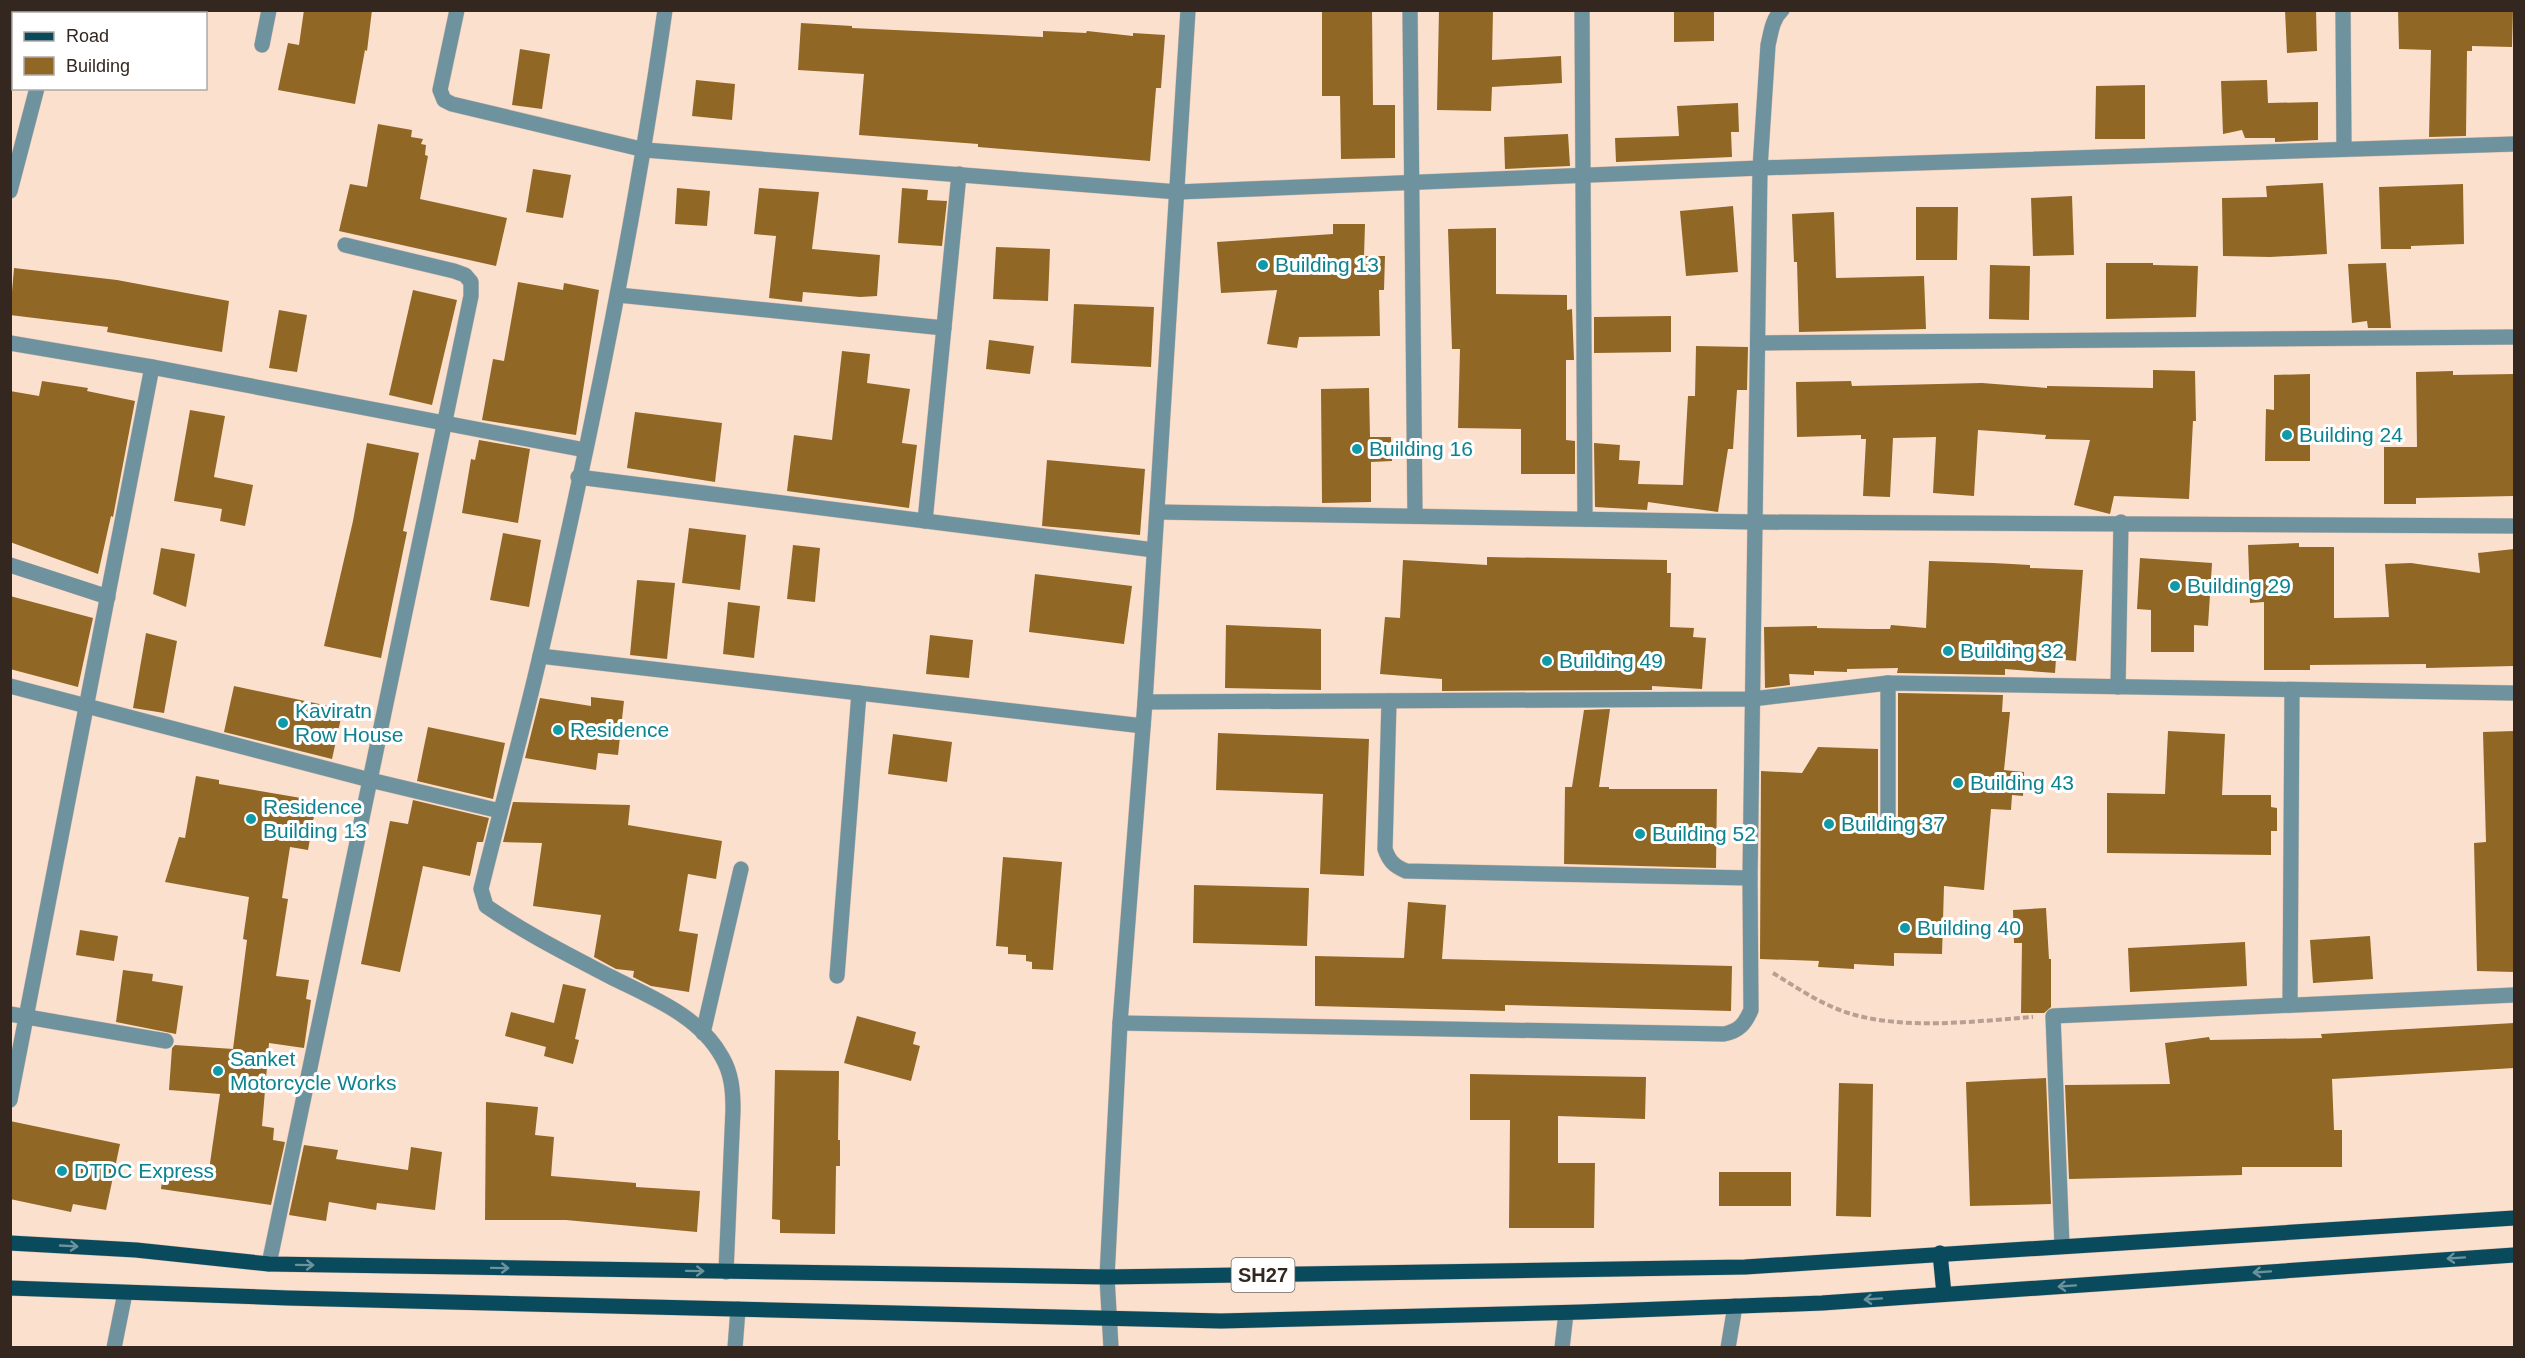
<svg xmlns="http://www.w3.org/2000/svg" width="2525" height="1358" viewBox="0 0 2525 1358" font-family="Arial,sans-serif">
<rect width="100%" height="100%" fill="#fce0ce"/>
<!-- building -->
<g fill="#916725">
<path d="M 304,10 L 372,10 L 367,51 L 365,50 L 355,104 L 278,90 L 288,43 L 299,45 Z"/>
<path d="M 1322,10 L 1372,10 L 1373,105 L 1395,105 L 1395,158 L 1341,159 L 1340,96 L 1322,96 Z"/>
<path d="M 1439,10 L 1493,10 L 1492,60 L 1561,56 L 1562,83 L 1492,87 L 1491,111 L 1437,110 Z"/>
<path d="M 2285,10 L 2316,10 L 2317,51 L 2287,53 Z"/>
<path d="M 2398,10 L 2513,10 L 2512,47 L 2472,46 L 2472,51 L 2467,51 L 2466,136 L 2429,137 L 2431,50 L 2399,49 Z"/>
<path d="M 1714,11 L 1714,41 L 1674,42 L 1674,12 Z"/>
<path d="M 801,23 L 852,26 L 852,28 L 1043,37 L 1043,31 L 1086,33 L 1087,31 L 1133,36 L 1133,33 L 1165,35 L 1161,88 L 1156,88 L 1150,161 L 978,147 L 978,144 L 859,135 L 864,74 L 798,70 Z"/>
<path d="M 520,49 L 550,54 L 542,109 L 512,105 Z"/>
<path d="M 696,80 L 735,84 L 732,120 L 692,116 Z"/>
<path d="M 2267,80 L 2268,103 L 2318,102 L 2318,140 L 2275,142 L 2275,138 L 2245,138 L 2242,130 L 2223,134 L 2221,81 Z"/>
<path d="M 2145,85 L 2145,139 L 2095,139 L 2096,86 Z"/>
<path d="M 1738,103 L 1739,132 L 1731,132 L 1732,157 L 1616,162 L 1615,138 L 1679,136 L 1677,106 Z"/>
<path d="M 378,124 L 412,130 L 411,137 L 423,139 L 421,144 L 426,145 L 425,155 L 428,156 L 420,199 L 507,218 L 496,266 L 339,231 L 350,184 L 367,187 Z"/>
<path d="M 1568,134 L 1570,166 L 1505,169 L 1504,137 Z"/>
<path d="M 533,169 L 571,175 L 563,218 L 526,212 Z"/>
<path d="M 2323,183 L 2327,254 L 2270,257 L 2223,256 L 2222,198 L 2267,197 L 2266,186 Z"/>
<path d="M 2463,184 L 2464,244 L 2411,246 L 2411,249 L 2381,249 L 2379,187 Z"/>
<path d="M 677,188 L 710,191 L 707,226 L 675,224 Z"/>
<path d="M 759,188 L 819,192 L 812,249 L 880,255 L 877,296 L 860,297 L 803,292 L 802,302 L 769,298 L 776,236 L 754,234 Z"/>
<path d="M 902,188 L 928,190 L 927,200 L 947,201 L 942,246 L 898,243 Z"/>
<path d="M 2072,196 L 2074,255 L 2033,256 L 2031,198 Z"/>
<path d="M 1733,206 L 1738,272 L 1686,276 L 1680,211 Z"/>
<path d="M 1916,207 L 1958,207 L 1957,260 L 1916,260 Z"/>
<path d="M 1834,212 L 1836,278 L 1924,276 L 1926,329 L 1799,332 L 1797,262 L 1794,262 L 1792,214 Z"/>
<path d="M 1333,224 L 1365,224 L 1364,256 L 1385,256 L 1384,290 L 1379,290 L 1380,336 L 1299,337 L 1297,348 L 1267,344 L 1277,290 L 1221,293 L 1217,242 L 1333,234 Z"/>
<path d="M 1496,228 L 1496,294 L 1567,295 L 1567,310 L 1572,309 L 1574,360 L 1566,360 L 1566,440 L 1575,441 L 1575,474 L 1521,474 L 1521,429 L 1458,428 L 1460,349 L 1452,349 L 1448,229 Z"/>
<path d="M 996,247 L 1050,249 L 1048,301 L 993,299 Z"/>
<path d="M 2106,263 L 2153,263 L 2153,265 L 2198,266 L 2196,317 L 2106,319 Z"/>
<path d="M 2386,263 L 2391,328 L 2368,328 L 2367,321 L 2352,323 L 2348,264 Z"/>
<path d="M 1990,265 L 2030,266 L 2029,320 L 1989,319 Z"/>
<path d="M 14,268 L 117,280 L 229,301 L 222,352 L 107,332 L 108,327 L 10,315 Z"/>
<path d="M 518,282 L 563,290 L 564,283 L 599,290 L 576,435 L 482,420 L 493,359 L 504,361 Z"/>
<path d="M 413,290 L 457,300 L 432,405 L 389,395 Z"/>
<path d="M 1074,304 L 1154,307 L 1151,367 L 1071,363 Z"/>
<path d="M 279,310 L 307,315 L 297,372 L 269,368 Z"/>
<path d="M 1671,316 L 1671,352 L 1594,353 L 1594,317 Z"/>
<path d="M 989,340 L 1034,346 L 1030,374 L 986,369 Z"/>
<path d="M 1696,346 L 1748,347 L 1747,390 L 1737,390 L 1733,449 L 1728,449 L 1718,512 L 1648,502 L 1647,510 L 1595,507 L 1594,443 L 1620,445 L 1619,460 L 1640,461 L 1638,484 L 1683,485 L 1688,396 L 1695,396 Z"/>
<path d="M 842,351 L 870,354 L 867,383 L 910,389 L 902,443 L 917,445 L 909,508 L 787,491 L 794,435 L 832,440 Z"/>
<path d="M 2153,370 L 2195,371 L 2196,421 L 2193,421 L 2189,499 L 2114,496 L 2110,514 L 2074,505 L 2090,440 L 2045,439 L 2046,435 L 1978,430 L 1974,496 L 1933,493 L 1936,437 L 1893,438 L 1890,497 L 1863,496 L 1866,439 L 1861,439 L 1861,435 L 1797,437 L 1796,382 L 1851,381 L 1852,386 L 1982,383 L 2047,388 L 2047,386 L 2153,388 Z"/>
<path d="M 2453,371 L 2453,375 L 2514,374 L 2514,496 L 2416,498 L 2416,504 L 2384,504 L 2384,447 L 2417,447 L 2416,372 Z"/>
<path d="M 2310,374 L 2310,461 L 2265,461 L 2266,409 L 2274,410 L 2274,375 Z"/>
<path d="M 42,381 L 88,388 L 87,391 L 135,401 L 113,517 L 111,516 L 98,574 L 10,542 L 10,391 L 39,396 Z"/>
<path d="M 1369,388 L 1370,437 L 1391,437 L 1392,461 L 1371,462 L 1371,502 L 1322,503 L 1321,389 Z"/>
<path d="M 190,410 L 225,416 L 214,477 L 253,485 L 245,526 L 220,521 L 222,509 L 174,501 Z"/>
<path d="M 635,412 L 722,423 L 715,482 L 627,468 Z"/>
<path d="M 479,440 L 530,449 L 518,523 L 462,513 L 471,459 L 475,460 Z"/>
<path d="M 367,443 L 419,453 L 403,531 L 407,532 L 381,658 L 324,646 L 353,521 Z"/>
<path d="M 1047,460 L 1145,469 L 1140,535 L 1042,526 Z"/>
<path d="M 689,528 L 746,535 L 740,590 L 682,583 Z"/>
<path d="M 503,533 L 541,540 L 529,607 L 490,600 Z"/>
<path d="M 2299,543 L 2299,547 L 2334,547 L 2334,618 L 2389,617 L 2385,564 L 2411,563 L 2480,573 L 2478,553 L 2514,549 L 2514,666 L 2426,668 L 2426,664 L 2310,665 L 2310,670 L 2264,670 L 2264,602 L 2250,603 L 2248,545 Z"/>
<path d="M 793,545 L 820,548 L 815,602 L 787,599 Z"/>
<path d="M 161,548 L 195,554 L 186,607 L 153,594 Z"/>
<path d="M 1487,557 L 1667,560 L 1667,573 L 1671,573 L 1670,627 L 1694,628 L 1693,637 L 1706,638 L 1702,689 L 1652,686 L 1652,690 L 1442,691 L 1442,679 L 1380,674 L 1385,617 L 1400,618 L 1403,560 L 1487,565 Z"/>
<path d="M 2140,558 L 2212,563 L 2208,626 L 2194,625 L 2194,652 L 2151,652 L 2151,610 L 2137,609 Z"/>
<path d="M 1929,561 L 1993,563 L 2030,565 L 2030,568 L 2083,570 L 2076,661 L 2056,659 L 2055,673 L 2005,669 L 2005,675 L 1897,673 L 1898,668 L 1847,669 L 1847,672 L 1814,671 L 1814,675 L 1789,674 L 1790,685 L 1765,688 L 1764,627 L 1817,626 L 1817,628 L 1870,629 L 1890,629 L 1891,625 L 1926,628 Z"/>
<path d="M 1035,574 L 1132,586 L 1124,644 L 1029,632 Z"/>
<path d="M 637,580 L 675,583 L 667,659 L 630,655 Z"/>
<path d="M 10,596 L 93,618 L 78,687 L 10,669 Z"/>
<path d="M 728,602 L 760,606 L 754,658 L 723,654 Z"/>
<path d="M 1226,625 L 1321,629 L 1321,690 L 1225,688 Z"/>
<path d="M 146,633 L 177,641 L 164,713 L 133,708 Z"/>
<path d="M 930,635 L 973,640 L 969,678 L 926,674 Z"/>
<path d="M 234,686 L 343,709 L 332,759 L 224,732 Z"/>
<path d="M 1898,693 L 2003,695 L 2002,712 L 2010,712 L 2004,770 L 2024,772 L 2023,796 L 2012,795 L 2011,810 L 1991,809 L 1984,890 L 1944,886 L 1942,954 L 1894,953 L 1894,966 L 1854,964 L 1854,969 L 1818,967 L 1819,961 L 1760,959 L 1761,771 L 1802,773 L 1818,747 L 1878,749 L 1878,822 L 1884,830 L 1893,829 L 1898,821 Z"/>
<path d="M 591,697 L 624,701 L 618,755 L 598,753 L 596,770 L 525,758 L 540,698 L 591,706 Z"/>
<path d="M 1610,709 L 1599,787 L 1609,787 L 1609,789 L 1717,789 L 1716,868 L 1564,864 L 1565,787 L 1572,787 L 1584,710 Z"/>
<path d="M 428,727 L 505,743 L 493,799 L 417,781 Z"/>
<path d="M 2168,731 L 2225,734 L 2222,795 L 2271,795 L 2271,807 L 2277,808 L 2277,831 L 2271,831 L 2271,855 L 2107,853 L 2107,793 L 2165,794 Z"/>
<path d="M 2514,731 L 2514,972 L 2477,971 L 2474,843 L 2486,842 L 2483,732 Z"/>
<path d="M 1218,733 L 1369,739 L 1364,876 L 1320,874 L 1323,794 L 1216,790 Z"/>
<path d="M 893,734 L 952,742 L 947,782 L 888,774 Z"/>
<path d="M 196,776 L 219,780 L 219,784 L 301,798 L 300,807 L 315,810 L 308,850 L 290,847 L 282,898 L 288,899 L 276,976 L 309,980 L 306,999 L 311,1000 L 304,1048 L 269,1043 L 262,1126 L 274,1128 L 273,1140 L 285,1142 L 271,1205 L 161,1189 L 164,1164 L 209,1170 L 220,1094 L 169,1090 L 172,1048 L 175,1045 L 233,1049 L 247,940 L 243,939 L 249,897 L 165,882 L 179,837 L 185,838 Z"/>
<path d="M 413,800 L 489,818 L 483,842 L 477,842 L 470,876 L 423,866 L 400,972 L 361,964 L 390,821 L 408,824 Z"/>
<path d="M 513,802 L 630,805 L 628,825 L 722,841 L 716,879 L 688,874 L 679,931 L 698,934 L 689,992 L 651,986 L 633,977 L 634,971 L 616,969 L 594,957 L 601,915 L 533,906 L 542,843 L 503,842 Z"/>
<path d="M 1003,857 L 1062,862 L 1053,970 L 1032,969 L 1032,962 L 1026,961 L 1026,955 L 1008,954 L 1008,947 L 996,946 Z"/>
<path d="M 1194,885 L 1309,888 L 1307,946 L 1193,943 Z"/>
<path d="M 1408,902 L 1446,905 L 1442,959 L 1732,966 L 1731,1011 L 1505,1005 L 1505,1011 L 1315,1006 L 1315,956 L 1404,958 Z"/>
<path d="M 2046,908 L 2049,959 L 2051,959 L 2051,1007 L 2044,1013 L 2021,1013 L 2022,943 L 2014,943 L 2013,910 Z"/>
<path d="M 80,930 L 118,936 L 114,961 L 76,955 Z"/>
<path d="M 2370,936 L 2373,979 L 2313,983 L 2310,940 Z"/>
<path d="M 2245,942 L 2247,986 L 2130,992 L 2128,948 Z"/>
<path d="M 123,970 L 153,974 L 152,981 L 183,986 L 176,1034 L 116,1022 Z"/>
<path d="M 563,984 L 586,989 L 575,1039 L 579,1040 L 573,1064 L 544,1056 L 546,1047 L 505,1036 L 511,1012 L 554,1023 Z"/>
<path d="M 857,1016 L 916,1032 L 913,1044 L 920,1046 L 911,1081 L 844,1063 Z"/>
<path d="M 2514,1023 L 2514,1068 L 2332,1079 L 2334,1130 L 2342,1130 L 2342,1167 L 2242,1167 L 2242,1175 L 2069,1179 L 2065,1085 L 2170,1084 L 2165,1043 L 2209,1037 L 2210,1040 L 2322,1038 L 2321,1034 Z"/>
<path d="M 775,1070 L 839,1071 L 838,1140 L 840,1140 L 840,1166 L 836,1166 L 835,1234 L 780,1233 L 780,1220 L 772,1219 Z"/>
<path d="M 1470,1074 L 1646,1077 L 1645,1119 L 1558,1116 L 1558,1163 L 1595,1163 L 1594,1228 L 1509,1228 L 1510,1120 L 1470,1120 Z"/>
<path d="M 2046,1078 L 2051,1204 L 1970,1206 L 1966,1082 Z"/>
<path d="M 1839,1083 L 1873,1084 L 1871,1217 L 1836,1216 Z"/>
<path d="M 486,1102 L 538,1107 L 535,1135 L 554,1137 L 551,1176 L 636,1183 L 636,1187 L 700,1191 L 697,1232 L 566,1220 L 485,1220 Z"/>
<path d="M 10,1121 L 120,1144 L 106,1210 L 73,1204 L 71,1212 L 10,1199 Z"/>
<path d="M 304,1145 L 338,1150 L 336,1159 L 408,1170 L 411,1147 L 442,1152 L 435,1210 L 377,1203 L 376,1210 L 329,1202 L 326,1221 L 289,1215 Z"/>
<rect x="1719" y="1172" width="72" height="34"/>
</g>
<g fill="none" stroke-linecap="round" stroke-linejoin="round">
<defs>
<g id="minor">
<path d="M 457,10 L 440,90 L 444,100 L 452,104 L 645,150 L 1178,192 L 1760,168 L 2514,144"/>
<path d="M 665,10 C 634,228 590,442 540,656 C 522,734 500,811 481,889 L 486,906 C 525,933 567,954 609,976 C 650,997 699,1015 722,1057 C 732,1074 733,1092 733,1110 L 726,1272"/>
<path d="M 1410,10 L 1415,516"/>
<path d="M 1582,10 L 1585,519"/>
<path d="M 2343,10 L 2344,149"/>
<path d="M 56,14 L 57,10"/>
<path d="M 262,45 L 269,10"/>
<path d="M 10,191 L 37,88"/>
<path d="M 618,295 L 944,328"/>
<path d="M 10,343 L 152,367 L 585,450"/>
<path d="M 1758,343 L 2514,337"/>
<path d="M 578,477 L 1154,550"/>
<path d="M 1158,512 L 1755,522 L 2514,526"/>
<path d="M 925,521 L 959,174"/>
<path d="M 10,565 L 108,597"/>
<path d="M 540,656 L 1143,726"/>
<path d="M 1888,683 L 1888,821"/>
<path d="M 10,686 L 370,780 L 500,811"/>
<path d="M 2118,687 L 2121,522"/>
<path d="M 1389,701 L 1385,849 C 1389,861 1394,866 1406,871 L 1750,878"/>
<path d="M 1145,702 L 1752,699 L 1888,683 L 2514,693"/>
<path d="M 837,976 L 859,693"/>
<path d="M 2290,1005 L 2292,691"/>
<path d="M 10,1014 L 166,1041"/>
<path d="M 1120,1023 L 1724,1034 C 1739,1031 1745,1024 1751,1010 L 1750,878 L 1760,168 L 1768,45 C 1771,33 1772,19 1782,10"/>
<path d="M 703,1033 L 741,869"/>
<path d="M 10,1100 L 152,367"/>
<path d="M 2062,1246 L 2053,1016 L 2514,995"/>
<path d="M 269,1264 L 471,296 L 471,282 L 465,275 L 454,271 L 345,245"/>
<path d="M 114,1348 L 125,1293"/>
<path d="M 735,1348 L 738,1309"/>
<path d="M 1111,1348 L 1107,1277 L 1120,1023 L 1145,702 L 1188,10"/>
<path d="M 1562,1348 L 1566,1313"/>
<path d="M 1728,1348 L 1735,1306"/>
</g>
<g id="major">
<path d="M 10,1243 L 136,1250 L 269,1264 L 1107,1277 L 1745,1267 L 2514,1218"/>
<path d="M 1940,1253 L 1944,1294"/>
<path d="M 10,1288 L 288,1298 L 1221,1321 L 1582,1312 L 1822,1303 L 2514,1255"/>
</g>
</defs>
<!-- minor casing -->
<use href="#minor" stroke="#d8bfae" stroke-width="16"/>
<!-- major casing -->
<use href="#major" stroke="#d8bfae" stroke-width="16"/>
<!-- path -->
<path stroke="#b7a092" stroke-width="4" stroke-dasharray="6 3" stroke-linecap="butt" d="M 1773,973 C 1799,989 1825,1007 1855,1015 C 1912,1030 1975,1021 2033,1017"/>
<!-- minor -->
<use href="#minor" stroke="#6e929e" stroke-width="15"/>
<!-- major -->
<use href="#major" stroke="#094a5c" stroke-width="15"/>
</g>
<!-- one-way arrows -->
<defs><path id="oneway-shaft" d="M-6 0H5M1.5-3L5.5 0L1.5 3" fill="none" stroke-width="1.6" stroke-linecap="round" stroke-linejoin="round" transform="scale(1.5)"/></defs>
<g stroke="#6b929d">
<use href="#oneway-shaft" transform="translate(69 1246) rotate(3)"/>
<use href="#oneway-shaft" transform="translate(2456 1258) rotate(176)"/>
<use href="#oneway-shaft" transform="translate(305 1265) rotate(1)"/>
<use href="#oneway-shaft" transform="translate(500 1268) rotate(1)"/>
<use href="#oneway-shaft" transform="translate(695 1271) rotate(1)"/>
<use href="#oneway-shaft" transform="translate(2262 1272) rotate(176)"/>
<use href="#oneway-shaft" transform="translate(2067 1286) rotate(176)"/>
<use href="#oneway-shaft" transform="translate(1873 1299) rotate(176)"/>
</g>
<!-- markers -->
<g fill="#0f9aa8" stroke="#fff" stroke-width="2">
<circle cx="1263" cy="265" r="6"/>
<circle cx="2287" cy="435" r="6"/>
<circle cx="1357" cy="449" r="6"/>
<circle cx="2175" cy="586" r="6"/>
<circle cx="1948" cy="651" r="6"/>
<circle cx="1547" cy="661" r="6"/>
<circle cx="283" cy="723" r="6"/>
<circle cx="558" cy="730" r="6"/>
<circle cx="1958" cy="783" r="6"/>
<circle cx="251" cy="819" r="6"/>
<circle cx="1829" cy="824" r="6"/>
<circle cx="1640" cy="834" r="6"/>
<circle cx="1905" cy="928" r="6"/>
<circle cx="218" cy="1071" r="6"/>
<circle cx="62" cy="1171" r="6"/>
</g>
<g text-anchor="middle" stroke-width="6" stroke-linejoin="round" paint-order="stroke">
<!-- shield labels -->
<rect fill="#fff" stroke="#716862" stroke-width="1.5" x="1231.5" y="1258" width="63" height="34" rx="4.5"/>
<g font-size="20" font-weight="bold" fill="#34271f">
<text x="1263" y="1282">SH27</text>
</g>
<!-- culture labels -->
<g font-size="21" fill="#0d838f" stroke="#fff" text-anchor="start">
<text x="1275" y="272">Building 13</text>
<text x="2299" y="442">Building 24</text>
<text x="1369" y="456">Building 16</text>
<text x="2187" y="593">Building 29</text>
<text x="1960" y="658">Building 32</text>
<text x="1559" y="668">Building 49</text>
<text x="295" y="718">Kaviratn<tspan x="295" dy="24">Row House</tspan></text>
<text x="570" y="737">Residence</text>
<text x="1970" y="790">Building 43</text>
<text x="263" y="814">Residence<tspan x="263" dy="24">Building 13</tspan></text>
<text x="1841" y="831">Building 37</text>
<text x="1652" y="841">Building 52</text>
<text x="1917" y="935">Building 40</text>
<text x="230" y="1066">Sanket<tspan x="230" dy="24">Motorcycle Works</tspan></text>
<text x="74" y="1178">DTDC Express</text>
</g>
</g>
<!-- border -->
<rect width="2525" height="1358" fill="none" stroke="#34271f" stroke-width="24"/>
<!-- legend -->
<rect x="12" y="12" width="195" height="78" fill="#ffffff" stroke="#aea9a5" stroke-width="1.5"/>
<rect x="24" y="32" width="30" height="9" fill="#094a5c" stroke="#aea9a5" stroke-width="1.5"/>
<text x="66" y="42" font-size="18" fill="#34271f">Road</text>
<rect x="24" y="57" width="30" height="18" fill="#916725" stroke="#aea9a5" stroke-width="1.5"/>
<text x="66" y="72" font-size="18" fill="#34271f">Building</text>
</svg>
